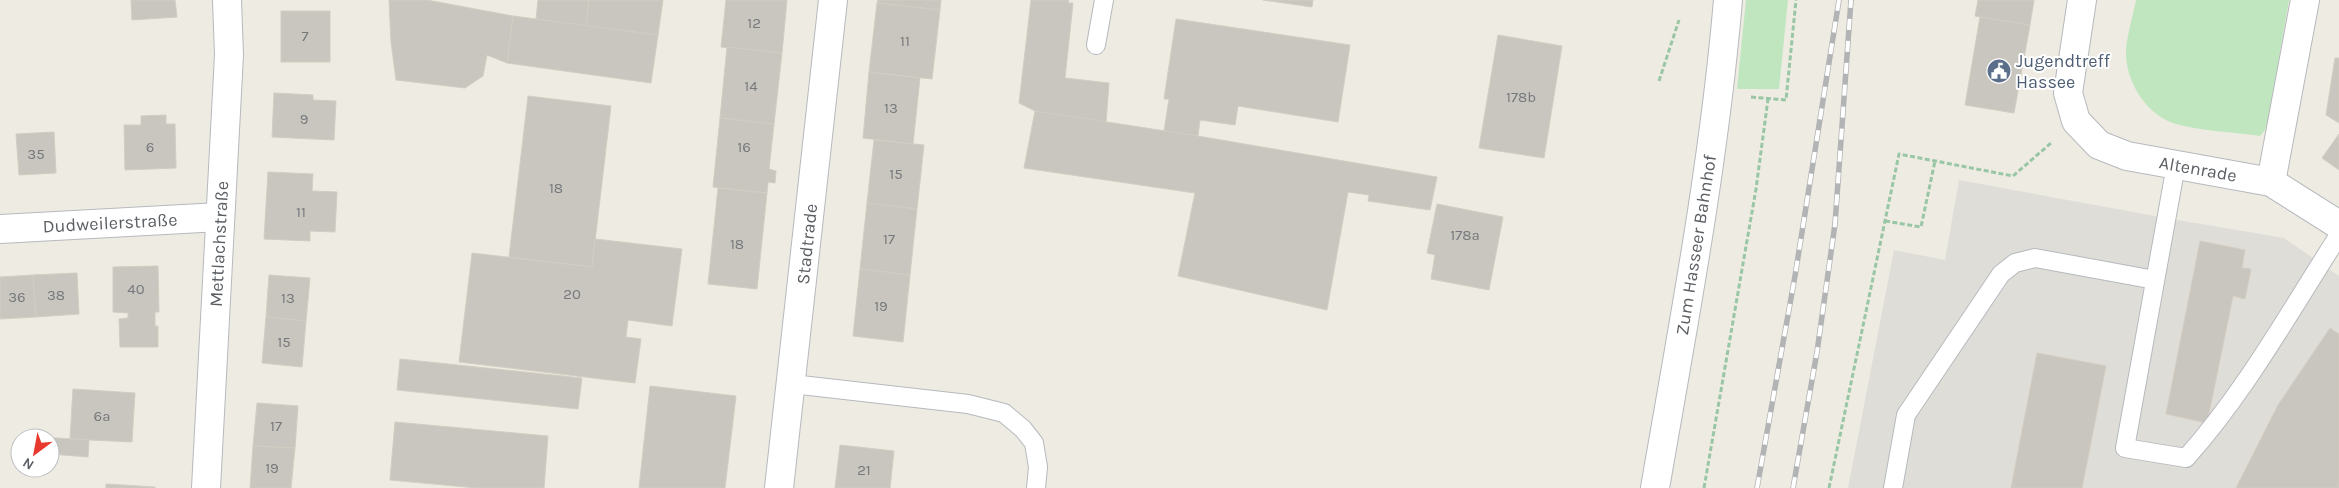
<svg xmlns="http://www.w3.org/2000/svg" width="2339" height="488" viewBox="0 0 2339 488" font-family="Karla,sans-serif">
<rect width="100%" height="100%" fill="#eeebe3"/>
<!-- industrial -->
<path fill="#dfddd8" d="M 1959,180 L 2166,218 L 2284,238 L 2339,276 L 2339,488 L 1848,488 L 1894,250 L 1945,260 Z"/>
<!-- green -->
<g fill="#c0e6bf">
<path d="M 1746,0 L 1788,0 L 1779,89 L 1737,89 Z"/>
<path d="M 2136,0 L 2289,0 L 2268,122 L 2265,130 L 2260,136 C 2234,132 2200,131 2176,124 C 2148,116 2128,85 2126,57 C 2125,41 2133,16 2136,0 Z"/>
</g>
<!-- building -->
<g fill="#c9c6c0" stroke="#d3cdc1">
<path d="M 131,0 L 175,0 L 177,17 L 132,20 Z"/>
<path d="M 389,0 L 427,0 L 513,16 L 507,63 L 487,55 L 483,76 L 465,88 L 396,80 L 391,42 Z"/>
<path d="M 538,0 L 589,0 L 586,26 L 536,19 Z"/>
<path d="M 589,0 L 663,0 L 658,35 L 586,26 Z"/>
<path d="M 726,0 L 787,0 L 782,53 L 721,47 Z"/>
<path d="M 878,0 L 941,0 L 940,10 L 877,3 Z"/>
<path d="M 1031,0 L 1069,0 L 1068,3 L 1073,3 L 1065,78 L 1109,83 L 1106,123 L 1035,111 L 1019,103 Z"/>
<path d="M 1263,0 L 1313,0 L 1312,7 Z"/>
<path d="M 1978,0 L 2034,0 L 2030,25 L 1975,16 Z"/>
<path d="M 877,3 L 940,10 L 932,79 L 869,72 Z"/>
<rect x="281" y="11" width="49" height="51"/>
<path d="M 513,16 L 658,35 L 651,83 L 507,63 Z"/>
<path d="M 1980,17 L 2030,25 L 2014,113 L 1965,105 Z"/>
<path d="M 1176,19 L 1350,45 L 1338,122 L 1238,106 L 1235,125 L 1200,120 L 1198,136 L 1164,131 L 1169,99 L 1164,99 Z"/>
<path d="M 1498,35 L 1562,46 L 1544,158 L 1479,148 Z"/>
<path d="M 727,47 L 782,53 L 774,124 L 720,118 Z"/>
<path d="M 2335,58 L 2339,58 L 2339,123 L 2326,115 Z"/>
<path d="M 869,72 L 920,78 L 913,144 L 863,138 Z"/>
<path d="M 274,93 L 313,95 L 313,100 L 336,101 L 334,140 L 272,137 Z"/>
<path d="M 528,96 L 611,106 L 592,267 L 509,257 Z"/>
<path d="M 1035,111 L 1198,136 L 1437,177 L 1430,210 L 1368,201 L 1369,195 L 1348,192 L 1327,310 L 1178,276 L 1195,193 L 1024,168 Z"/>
<path d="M 166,115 L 166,124 L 175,124 L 176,168 L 125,170 L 124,125 L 141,125 L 141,116 Z"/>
<path d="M 720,118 L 774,124 L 769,169 L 776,171 L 775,183 L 768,182 L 767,193 L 713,187 Z"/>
<path d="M 54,132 L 56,173 L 19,175 L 16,134 Z"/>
<path d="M 2339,134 L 2339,170 L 2322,158 Z"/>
<path d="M 874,140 L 924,145 L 917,209 L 867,203 Z"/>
<path d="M 268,172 L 313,174 L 312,191 L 337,192 L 335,232 L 310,231 L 310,241 L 264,239 Z"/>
<path d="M 718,188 L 767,193 L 757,289 L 708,284 Z"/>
<path d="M 867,203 L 917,209 L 910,275 L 860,269 Z"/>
<path d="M 1437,204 L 1503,217 L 1489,290 L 1431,279 L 1435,255 L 1427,253 Z"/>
<path d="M 595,239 L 682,249 L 672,326 L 628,320 L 626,337 L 641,339 L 635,383 L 459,362 L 472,253 L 592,267 Z"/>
<path d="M 2200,241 L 2245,250 L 2242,268 L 2251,269 L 2245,299 L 2233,296 L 2207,423 L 2166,414 Z"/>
<path d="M 158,266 L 159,312 L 155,312 L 155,326 L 158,326 L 158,347 L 120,347 L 119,319 L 128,318 L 128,313 L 113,312 L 113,267 Z"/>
<path d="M 860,269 L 910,275 L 903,342 L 853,336 Z"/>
<path d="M 77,273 L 79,314 L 36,317 L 33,275 Z"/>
<path d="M 33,275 L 36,317 L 0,319 L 0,277 Z"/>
<path d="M 269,275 L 310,278 L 306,321 L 266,317 Z"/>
<path d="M 266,317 L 306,321 L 302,367 L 262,363 Z"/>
<path d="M 2330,328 L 2339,334 L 2339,488 L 2236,488 L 2278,405 Z"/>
<path d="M 2037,353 L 2106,366 L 2082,488 L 2011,488 Z"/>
<path d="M 400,359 L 582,378 L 578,409 L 397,390 Z"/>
<path d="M 650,386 L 736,396 L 725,488 L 639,488 Z"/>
<path d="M 73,389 L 135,393 L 132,442 L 70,439 Z"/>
<path d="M 257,403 L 298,406 L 295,448 L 253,446 Z"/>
<path d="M 395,422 L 548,436 L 544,488 L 476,488 L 390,480 Z"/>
<path d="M 40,437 L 89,440 L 88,457 L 50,454 L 50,438 Z"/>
<path d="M 840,445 L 894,451 L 890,488 L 835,488 Z"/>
<path d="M 253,446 L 295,448 L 291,488 L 250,488 Z"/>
<path d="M 106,484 L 155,487 L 155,488 L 106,488 Z"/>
</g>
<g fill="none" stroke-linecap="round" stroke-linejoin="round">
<defs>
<g id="service">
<path d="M 1096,45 L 1104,0"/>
<path d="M 2176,165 L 2125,448 L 2186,458 C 2246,391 2290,311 2339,235"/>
<path d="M 792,384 L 968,404 L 1004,413 L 1023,429 L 1034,443 L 1038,467 L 1036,488"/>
<path d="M 1893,488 L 1906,415 L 2001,274 L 2015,263 L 2035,258 L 2155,280"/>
</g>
<g id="minor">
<path d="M 2082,0 L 2068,93 L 2076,121 L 2099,145 L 2127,156 L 2271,182 L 2339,225"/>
<path d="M 2271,182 L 2305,0"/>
<path d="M 0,229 L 220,217"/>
<path d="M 206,488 L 229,55 L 227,0"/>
<path d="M 779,488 L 833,0"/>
<path d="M 1655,488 C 1683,326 1714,164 1728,0"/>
</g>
</defs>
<!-- service casing -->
<use href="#service" stroke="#b6b9bd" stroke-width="20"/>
<!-- minor casing -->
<use href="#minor" stroke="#b6b9bd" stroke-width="30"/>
<!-- path -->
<g stroke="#99c6a4" stroke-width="3" stroke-dasharray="5 2.5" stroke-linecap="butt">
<path d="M 1659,81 L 1679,20"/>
<path d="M 1751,97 L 1786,100 L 1796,0"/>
<path d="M 1885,221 L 1921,227 L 1935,161"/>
<path d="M 1704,488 L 1756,189 L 1768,99"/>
<path d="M 1829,488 L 1899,154 L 2013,176 L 2051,143"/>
</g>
<!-- service -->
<use href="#service" stroke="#fff" stroke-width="18"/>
<!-- minor -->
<use href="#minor" stroke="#fff" stroke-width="28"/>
<defs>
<g id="rail">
<path d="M 1757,488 L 1795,276 L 1839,0"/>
<path d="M 1793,488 L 1817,352 L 1835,224 L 1851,0"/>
</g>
</defs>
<!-- rail casing -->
<use href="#rail" stroke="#b2b3b4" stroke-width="5.5"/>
<!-- rail -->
<use href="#rail" stroke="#fff" stroke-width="4" stroke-dasharray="11" stroke-linecap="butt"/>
</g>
<!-- icons -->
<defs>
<symbol id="civic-disc" viewBox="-11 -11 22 22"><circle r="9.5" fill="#5c6f8a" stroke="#fff"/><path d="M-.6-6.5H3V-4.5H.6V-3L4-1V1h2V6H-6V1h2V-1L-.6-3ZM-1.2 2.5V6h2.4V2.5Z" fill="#fff"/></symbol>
</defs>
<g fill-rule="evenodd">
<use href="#civic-disc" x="1985" y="57" width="28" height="28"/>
</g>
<g text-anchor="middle" stroke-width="4" stroke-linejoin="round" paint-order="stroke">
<!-- number labels -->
<g font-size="15" fill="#76797b">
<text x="754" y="28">12</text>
<text x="305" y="41">7</text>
<text x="905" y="46">11</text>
<text x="751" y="91">14</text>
<text x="1521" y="102">178b</text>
<text x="891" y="113">13</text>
<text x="304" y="124">9</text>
<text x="150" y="152">6</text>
<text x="744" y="152">16</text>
<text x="36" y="159">35</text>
<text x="896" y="179">15</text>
<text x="556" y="193">18</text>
<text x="301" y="217">11</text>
<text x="1465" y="240">178a</text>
<text x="889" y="244">17</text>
<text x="737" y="249">18</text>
<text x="136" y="294">40</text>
<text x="572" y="299">20</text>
<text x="56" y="300">38</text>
<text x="17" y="302">36</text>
<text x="288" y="303">13</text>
<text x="881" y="311">19</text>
<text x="284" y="347">15</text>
<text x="102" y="421">6a</text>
<text x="276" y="431">17</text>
<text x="272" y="473">19</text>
<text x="864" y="475">21</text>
</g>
<!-- service labels -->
<g font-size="18" fill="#4e5e75" stroke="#fff" text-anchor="start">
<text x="2016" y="67">Jugendtreff<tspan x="2016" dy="21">Hassee</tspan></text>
</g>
<!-- street labels -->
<g font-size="18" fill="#5b5f64" stroke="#fff">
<text transform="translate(2198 169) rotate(10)" y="6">Altenrade</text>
<text transform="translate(110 223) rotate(-3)" y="6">Dudweilerstraße</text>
<text transform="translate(219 244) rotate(-87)" y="6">Mettlachstraße</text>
<text transform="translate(807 244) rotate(-84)" y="6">Stadtrade</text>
<text transform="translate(1696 245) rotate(-81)" y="6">Zum Hasseer Bahnhof</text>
</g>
</g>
<!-- north arrow -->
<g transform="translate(35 453) rotate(212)"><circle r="24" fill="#ffffff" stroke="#bdbfc1"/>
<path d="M0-4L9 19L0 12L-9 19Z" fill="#e9392e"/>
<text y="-8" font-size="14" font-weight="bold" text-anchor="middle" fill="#5b5f64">N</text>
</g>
</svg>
